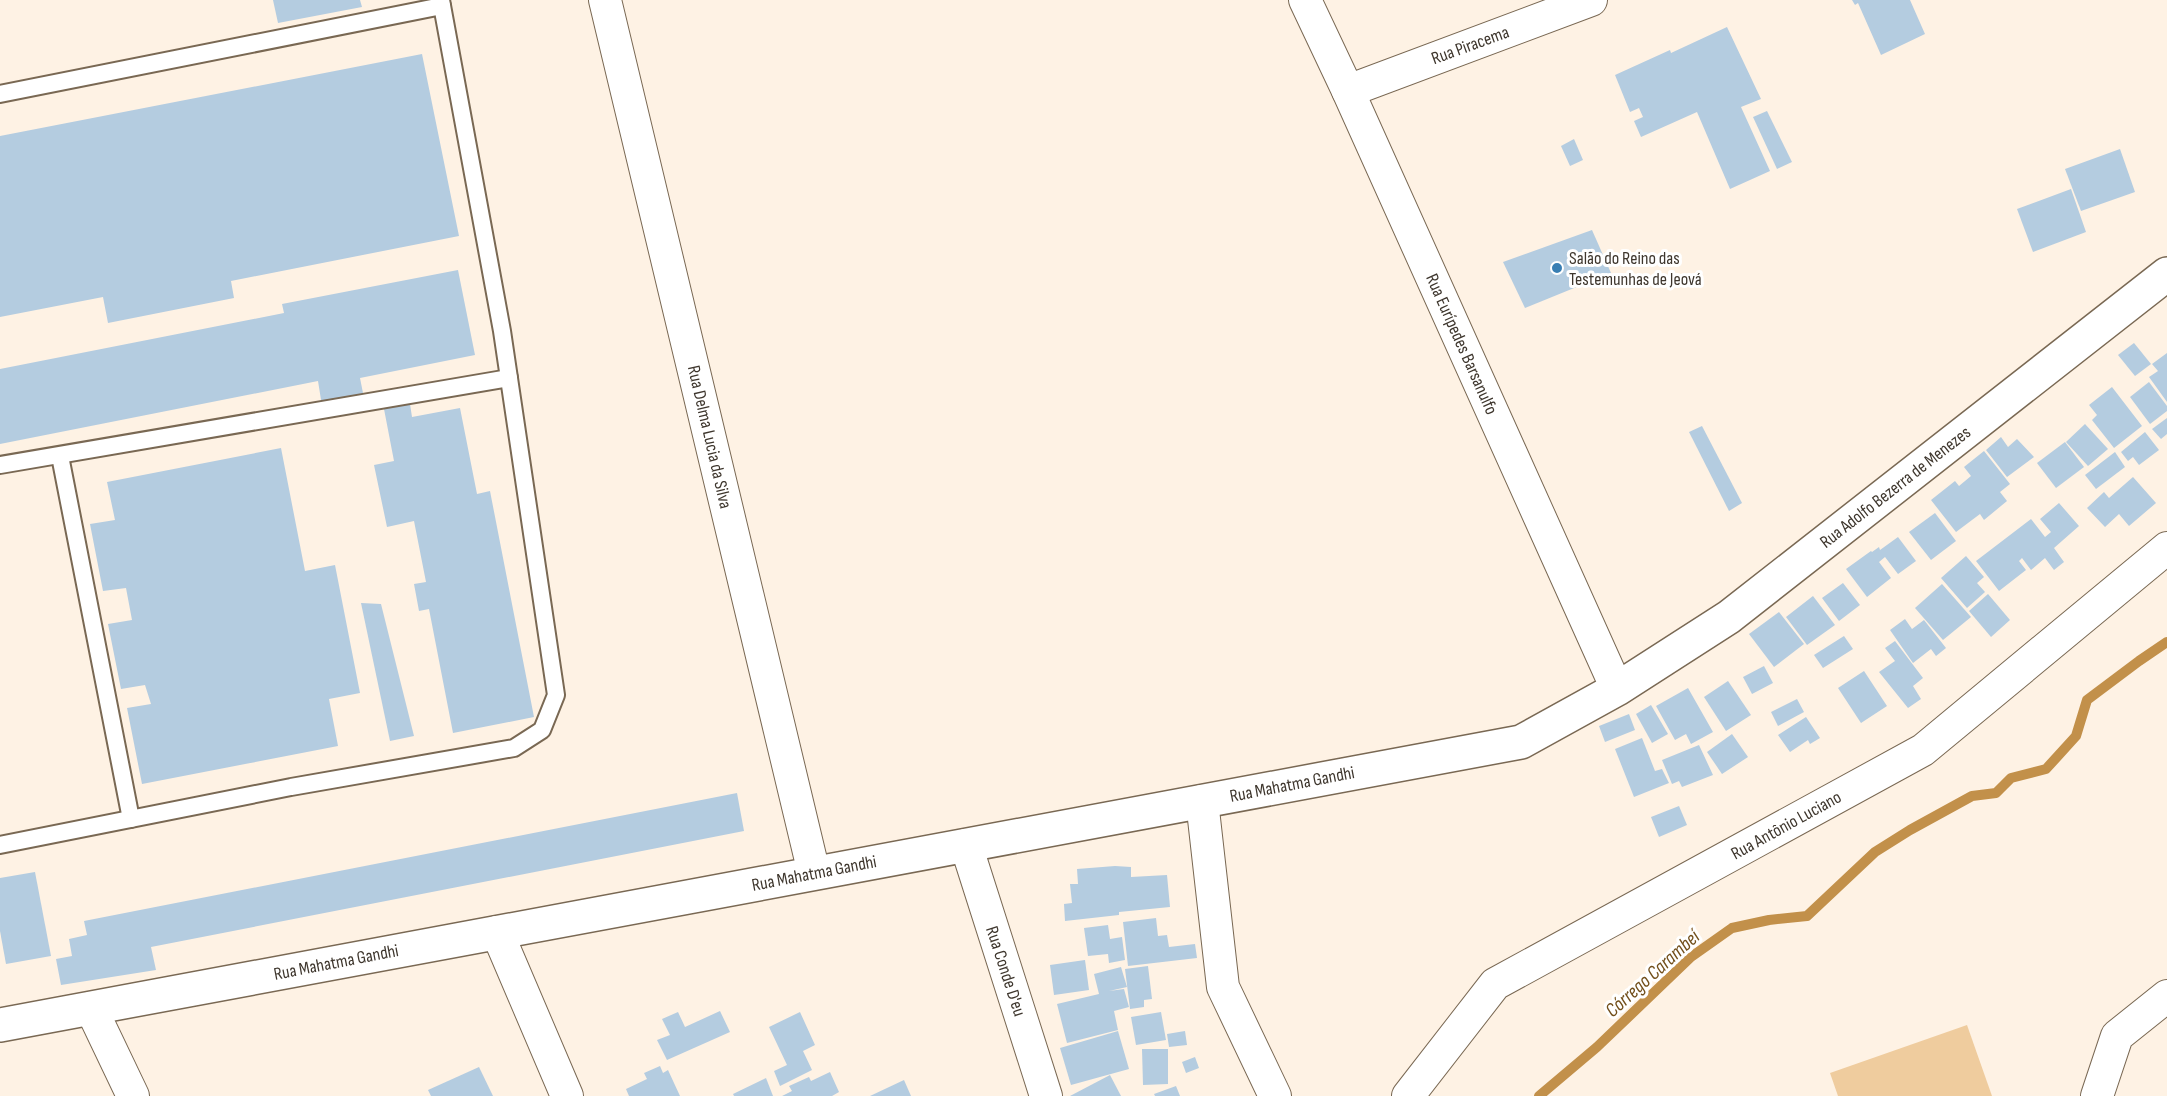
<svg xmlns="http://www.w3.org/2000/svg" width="2167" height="1096" viewBox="0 0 2167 1096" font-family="'Sofia Sans Condensed',sans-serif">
<rect width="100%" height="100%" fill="#fef2e4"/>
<!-- green -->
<path fill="#efcc9e" d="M 1967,1025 L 1992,1096 L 1838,1096 L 1830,1073 Z"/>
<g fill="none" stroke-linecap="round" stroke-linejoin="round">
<!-- stream -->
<path stroke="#c2904a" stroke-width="10" d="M 1539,1096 L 1597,1047 L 1691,957 L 1732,928 L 1769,920 L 1807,916 L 1875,852 L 1910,830 L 1972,796 L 1996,793 L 2011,778 L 2046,769 L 2076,736 L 2087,700 L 2139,661 L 2167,642"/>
</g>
<!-- building -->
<g fill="#b4cce0">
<path d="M 273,0 L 360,0 L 362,7 L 278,23 Z"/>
<path d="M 1852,0 L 1910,0 L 1925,34 L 1881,55 L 1858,3 L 1855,5 Z"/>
<path d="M 1727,27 L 1761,99 L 1741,107 L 1770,171 L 1730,189 L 1697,112 L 1641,137 L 1634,121 L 1643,117 L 1639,108 L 1630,112 L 1615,75 L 1670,50 L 1671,53 Z"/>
<path d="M 422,54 L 459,236 L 231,281 L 234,298 L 108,323 L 103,297 L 0,317 L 0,136 Z"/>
<path d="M 1767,111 L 1792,162 L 1777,169 L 1753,117 Z"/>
<path d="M 1574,139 L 1583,160 L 1570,166 L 1561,146 Z"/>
<path d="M 2120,149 L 2135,192 L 2081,211 L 2065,169 Z"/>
<path d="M 2071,189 L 2086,232 L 2033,252 L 2017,209 Z"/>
<path d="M 1592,230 L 1611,273 L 1525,308 L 1503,262 Z"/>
<path d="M 458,270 L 475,355 L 360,378 L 364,398 L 322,406 L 318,381 L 0,444 L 0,369 L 284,313 L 282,304 Z"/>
<path d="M 2134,343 L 2151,364 L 2135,376 L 2118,355 Z"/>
<path d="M 2167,353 L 2167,402 L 2149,377 L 2158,371 L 2152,364 Z"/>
<path d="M 2149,382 L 2167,406 L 2167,411 L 2150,424 L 2130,397 Z"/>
<path d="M 2112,387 L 2142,426 L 2114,448 L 2092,420 L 2097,415 L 2089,405 Z"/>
<path d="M 410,404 L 412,417 L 460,408 L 477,494 L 490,491 L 534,717 L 453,733 L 429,609 L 419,611 L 414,584 L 426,582 L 414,521 L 387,527 L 374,465 L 394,461 L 384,409 Z"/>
<path d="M 2167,418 L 2167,434 L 2161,439 L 2152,429 Z"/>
<path d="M 2085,424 L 2108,449 L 2088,466 L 2066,442 Z"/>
<path d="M 1702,426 L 1742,503 L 1729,511 L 1689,432 Z"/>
<path d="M 2145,432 L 2159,450 L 2139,465 L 2133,457 L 2128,461 L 2121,452 Z"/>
<path d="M 2001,437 L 2008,447 L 2017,439 L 2034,457 L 2007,477 L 1986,450 Z"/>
<path d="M 2065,442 L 2084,467 L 2056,488 L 2037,463 Z"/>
<path d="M 281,448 L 305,571 L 335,565 L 360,693 L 329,699 L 338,746 L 142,784 L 127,708 L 151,704 L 145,685 L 121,689 L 108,624 L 132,620 L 126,588 L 103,591 L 90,524 L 115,520 L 107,482 Z"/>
<path d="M 1984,451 L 2010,484 L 2000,492 L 2007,501 L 1984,520 L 1980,514 L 1956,532 L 1931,500 L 1955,481 L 1959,486 L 1971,476 L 1964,467 Z"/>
<path d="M 2115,452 L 2125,467 L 2096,489 L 2085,475 Z"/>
<path d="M 2133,477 L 2156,503 L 2129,526 L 2119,514 L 2105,527 L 2087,508 L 2104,492 L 2109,498 Z"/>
<path d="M 2059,503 L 2079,526 L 2054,548 L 2064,562 L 2054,570 L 2045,558 L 2031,570 L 2022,558 L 2019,561 L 2026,570 L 1999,591 L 1976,561 L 2031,519 L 2045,537 L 2051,532 L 2040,519 Z"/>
<path d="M 1935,513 L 1956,541 L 1931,560 L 1909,532 Z"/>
<path d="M 1898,537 L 1916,561 L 1898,574 L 1885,557 L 1879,562 L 1891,578 L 1867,597 L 1846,569 L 1871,551 L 1872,552 L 1879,547 L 1880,550 Z"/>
<path d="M 1966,556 L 1984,577 L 1977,583 L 1985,592 L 1967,608 L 1941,578 Z"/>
<path d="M 1843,583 L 1860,605 L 1839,621 L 1822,598 Z"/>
<path d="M 1942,584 L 1971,617 L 1943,640 L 1915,608 Z"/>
<path d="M 1988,594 L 2010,620 L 1991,637 L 1969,611 Z"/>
<path d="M 1813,596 L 1835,625 L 1807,645 L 1786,617 Z"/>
<path d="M 361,603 L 381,604 L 414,736 L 390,741 Z"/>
<path d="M 1779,612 L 1804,644 L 1774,667 L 1749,634 Z"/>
<path d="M 1905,619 L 1912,629 L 1924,620 L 1946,648 L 1936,656 L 1931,649 L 1913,663 L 1890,630 Z"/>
<path d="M 1844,636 L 1853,649 L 1823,668 L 1814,655 Z"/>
<path d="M 1895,641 L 1923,678 L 1913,686 L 1921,699 L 1908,708 L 1879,672 L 1895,661 L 1885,648 Z"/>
<path d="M 1764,666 L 1773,683 L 1752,694 L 1743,677 Z"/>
<path d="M 1864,671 L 1887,706 L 1861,723 L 1838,688 Z"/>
<path d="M 1728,681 L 1751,715 L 1726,731 L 1704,697 Z"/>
<path d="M 1688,688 L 1713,732 L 1691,744 L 1686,734 L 1675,740 L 1656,706 Z"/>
<path d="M 1797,699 L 1804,712 L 1778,726 L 1771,712 Z"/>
<path d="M 1651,705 L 1668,734 L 1652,743 L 1636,714 Z"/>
<path d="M 1629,714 L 1635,730 L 1605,742 L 1599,726 Z"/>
<path d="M 1806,717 L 1820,738 L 1810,744 L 1808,740 L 1790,752 L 1778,735 Z"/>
<path d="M 1732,734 L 1748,757 L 1722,774 L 1707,752 Z"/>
<path d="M 1642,738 L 1655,771 L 1662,769 L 1669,783 L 1634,797 L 1615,749 Z"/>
<path d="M 1699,745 L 1713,775 L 1682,787 L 1679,781 L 1672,784 L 1662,760 Z"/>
<path d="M 737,793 L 744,831 L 151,947 L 156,970 L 61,985 L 56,959 L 72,956 L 69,939 L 87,935 L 84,921 Z"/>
<path d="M 1679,806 L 1687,825 L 1659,837 L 1651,817 Z"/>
<path d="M 1115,866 L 1131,867 L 1131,877 L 1167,875 L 1170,907 L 1119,912 L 1119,915 L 1065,921 L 1064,904 L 1072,903 L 1070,884 L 1078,884 L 1077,869 Z"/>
<path d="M 35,872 L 51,956 L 6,964 L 0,931 L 0,878 Z"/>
<path d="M 1156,918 L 1158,936 L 1167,935 L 1169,947 L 1195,944 L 1197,958 L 1128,966 L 1123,922 Z"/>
<path d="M 1108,925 L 1110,939 L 1122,937 L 1125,960 L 1109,963 L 1108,954 L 1088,956 L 1084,928 Z"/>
<path d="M 1085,960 L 1089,990 L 1054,995 L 1050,965 Z"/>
<path d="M 1148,966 L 1152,999 L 1144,1000 L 1144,1007 L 1130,1009 L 1125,969 Z"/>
<path d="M 1121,967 L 1127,987 L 1109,991 L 1124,989 L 1129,1007 L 1114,1011 L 1118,1030 L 1067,1043 L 1057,1004 L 1099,994 L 1094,974 Z"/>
<path d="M 720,1011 L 730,1032 L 667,1060 L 657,1040 L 670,1035 L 662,1019 L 678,1012 L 685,1027 Z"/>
<path d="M 800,1012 L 815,1045 L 803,1051 L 812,1070 L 780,1086 L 774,1071 L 787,1065 L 769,1027 Z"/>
<path d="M 1161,1012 L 1166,1040 L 1136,1045 L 1131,1017 Z"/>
<path d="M 1118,1031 L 1129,1069 L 1071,1085 L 1060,1048 Z"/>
<path d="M 1185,1031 L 1187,1045 L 1169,1047 L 1167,1034 Z"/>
<path d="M 1142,1049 L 1168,1049 L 1168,1084 L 1143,1085 Z"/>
<path d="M 1195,1057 L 1199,1068 L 1186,1073 L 1182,1062 Z"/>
<path d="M 660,1066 L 663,1073 L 668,1070 L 680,1096 L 629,1096 L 626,1089 L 647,1079 L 644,1073 Z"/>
<path d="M 479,1067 L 493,1096 L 431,1096 L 428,1090 Z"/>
<path d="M 830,1072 L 839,1092 L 832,1096 L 782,1096 L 792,1091 L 789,1086 L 809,1077 L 811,1081 Z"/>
<path d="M 1110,1075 L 1121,1096 L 1070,1096 Z"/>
<path d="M 766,1078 L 773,1096 L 734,1096 L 733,1094 Z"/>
<path d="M 904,1080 L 911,1096 L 870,1096 Z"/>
<path d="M 1176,1086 L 1180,1096 L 1155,1096 L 1154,1094 Z"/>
</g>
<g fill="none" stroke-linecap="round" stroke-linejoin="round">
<defs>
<g id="lane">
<path d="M 0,94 L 442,6"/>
<path d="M 60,456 L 131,819"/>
<path d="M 0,465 L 509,378"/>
<path d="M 0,845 L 291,787 L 514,748 L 542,730 L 556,695 L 502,331 L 441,0"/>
</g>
<g id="street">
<path d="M 605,0 L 814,873"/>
<path d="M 1305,0 L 1348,91 L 1617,689"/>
<path d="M 1348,91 L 1591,0"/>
<path d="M 1202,801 L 1223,987 L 1275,1096"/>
<path d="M 966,845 L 1046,1096"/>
<path d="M 497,932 L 567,1096"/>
<path d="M 91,1008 L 133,1096"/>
<path d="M 1408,1096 L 1495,984 L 1923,750 L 2167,548"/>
<path d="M 2097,1096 L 2117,1036 L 2167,996"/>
</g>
<path id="secondary" d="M 0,1025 L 1521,742 L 1617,689 L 1729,617 L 2167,274"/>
</defs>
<!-- lane casing -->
<use href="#lane" stroke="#796853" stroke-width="20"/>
<!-- street casing -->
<use href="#street" stroke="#796853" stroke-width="34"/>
<!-- secondary casing -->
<use href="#secondary" stroke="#796853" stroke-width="36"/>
<!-- lane -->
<use href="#lane" stroke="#fff" stroke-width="16"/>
<!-- street -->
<use href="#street" stroke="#fff" stroke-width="32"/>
<!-- secondary -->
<use href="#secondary" stroke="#fff" stroke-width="33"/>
</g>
<!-- markers -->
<circle fill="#387eb3" stroke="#fff" stroke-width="2" cx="1557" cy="268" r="6"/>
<g text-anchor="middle" stroke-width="6" stroke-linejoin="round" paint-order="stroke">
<!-- street labels -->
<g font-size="18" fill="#3e362d" stroke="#fff">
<text transform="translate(1470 45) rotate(-20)" y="6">Rua Piracema</text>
<text transform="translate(1462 344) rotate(66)" y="6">Rua Eurípedes Barsanulfo</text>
<text transform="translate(710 437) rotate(77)" y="6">Rua Delma Lucia da Silva</text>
<text transform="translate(1895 487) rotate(-38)" y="6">Rua Adolfo Bezerra de Menezes</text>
<text transform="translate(1292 784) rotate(-11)" y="6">Rua Mahatma Gandhi</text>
<text transform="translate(1786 825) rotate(-29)" y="6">Rua Antônio Luciano</text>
<text transform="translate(814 873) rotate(-11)" y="6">Rua Mahatma Gandhi</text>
<text transform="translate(336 962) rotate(-11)" y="6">Rua Mahatma Gandhi</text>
<text transform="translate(1006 971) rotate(72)" y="6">Rua Conde D'eu</text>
</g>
<!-- poi labels -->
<g font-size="18" fill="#3e362d" stroke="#fff" text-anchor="start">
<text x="1569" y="264">Salão do Reino das<tspan x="1569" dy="21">Testemunhas de Jeová</tspan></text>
</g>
<!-- water labels -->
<g font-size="20" font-style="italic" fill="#724f1b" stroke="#fff">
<text transform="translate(1652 973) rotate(-42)" y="7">Córrego Carambeí</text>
</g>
</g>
</svg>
